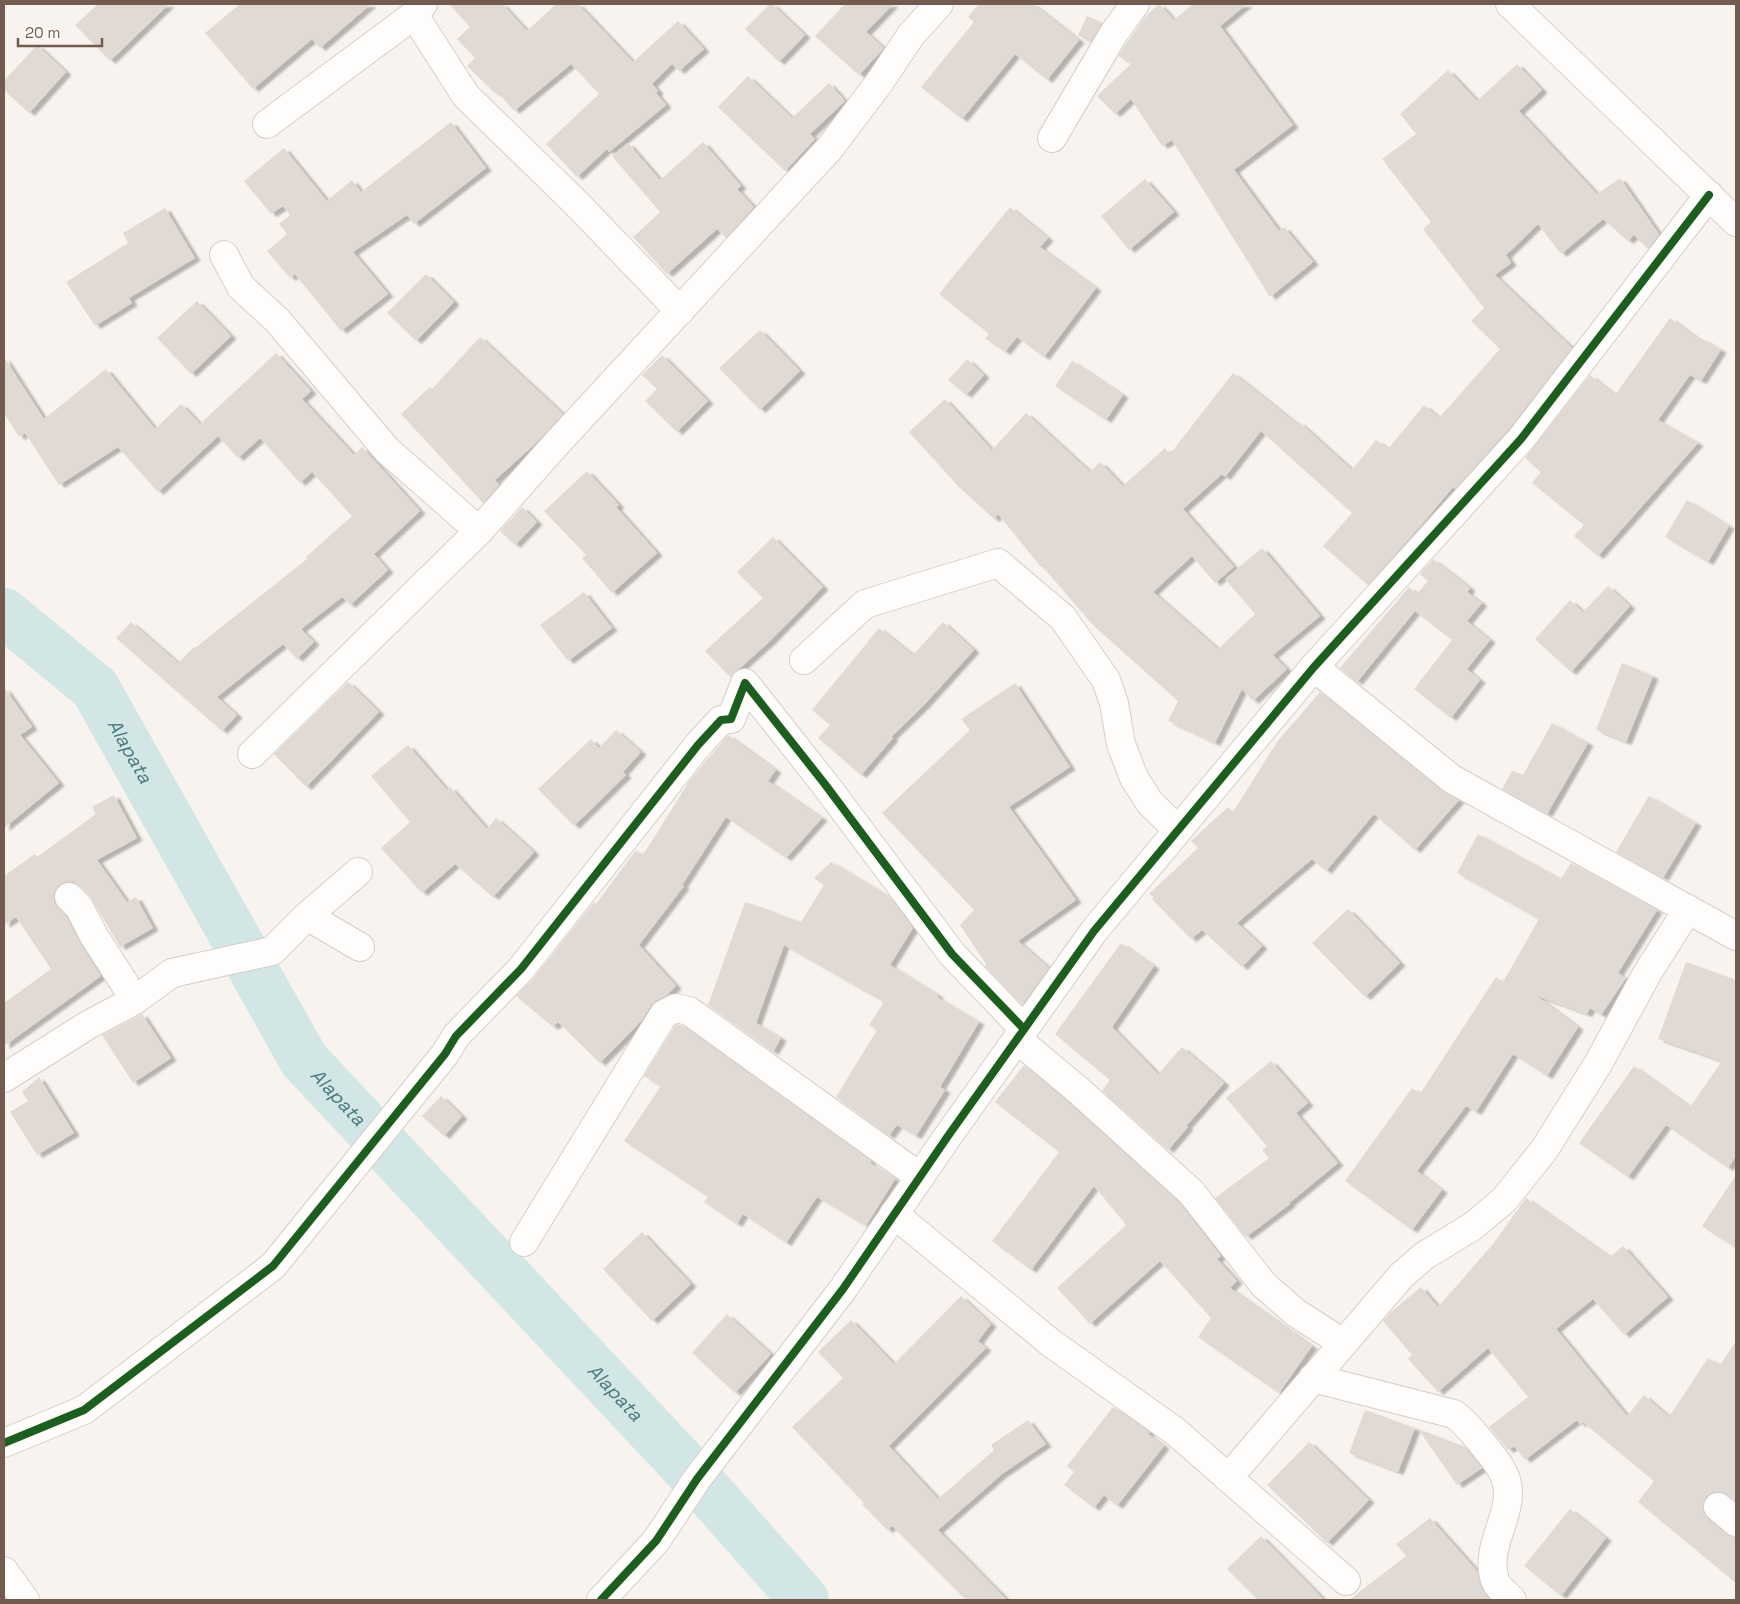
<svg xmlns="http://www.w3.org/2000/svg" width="1740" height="1604" viewBox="0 0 1740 1604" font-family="'Space Grotesk',sans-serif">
<defs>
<filter id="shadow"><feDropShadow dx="5.5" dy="3" stdDeviation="1" flood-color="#0004"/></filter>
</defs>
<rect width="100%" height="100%" fill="#f8f3ee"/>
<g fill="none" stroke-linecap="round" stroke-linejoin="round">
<!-- river -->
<path stroke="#d2e6e6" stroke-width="50" id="s1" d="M 4,613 L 95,688 L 304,1060 L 697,1479 L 804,1600"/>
</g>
<!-- building -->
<g fill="#e1d9d4" filter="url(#shadow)">
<path d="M 98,4 L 169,4 L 110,61 L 75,25 Z"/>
<path d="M 240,4 L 371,4 L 320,48 L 312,39 L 253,89 L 205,33 Z"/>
<path d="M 449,4 L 502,4 L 527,31 L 556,4 L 578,4 L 633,62 L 678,21 L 704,49 L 679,71 L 672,64 L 652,84 L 658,91 L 656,93 L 666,105 L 609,152 L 607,149 L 577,177 L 546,144 L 599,94 L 571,64 L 514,111 L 497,91 L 495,93 L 467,66 L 475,58 L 457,39 L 470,27 Z"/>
<path d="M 770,4 L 772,4 L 805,35 L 779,62 L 745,29 Z"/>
<path d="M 845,4 L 893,4 L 866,32 L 884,48 L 859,75 L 815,36 Z"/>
<path d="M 979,4 L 1033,4 L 1079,40 L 1047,80 L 1015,54 L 962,119 L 921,87 L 974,22 L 968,17 Z"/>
<path d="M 1159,4 L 1174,20 L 1193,4 L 1247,4 L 1220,26 L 1293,125 L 1234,170 L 1279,231 L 1284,227 L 1313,262 L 1270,297 L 1172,140 L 1162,146 L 1131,99 L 1115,114 L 1097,96 L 1132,63 L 1118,56 L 1144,18 Z"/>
<path d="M 1087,16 L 1102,23 L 1091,42 L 1078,35 Z"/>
<path d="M 37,45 L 66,72 L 29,113 L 4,90 L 4,81 Z"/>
<path d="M 1517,64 L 1542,90 L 1519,111 L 1597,194 L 1620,178 L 1659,234 L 1648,249 L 1634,235 L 1628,241 L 1603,219 L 1561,254 L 1538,224 L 1506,255 L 1511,263 L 1495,275 L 1572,348 L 1509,429 L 1455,489 L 1453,487 L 1423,523 L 1368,585 L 1323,546 L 1352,513 L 1261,431 L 1225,477 L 1222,474 L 1183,509 L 1234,567 L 1215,583 L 1192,556 L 1153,592 L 1218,649 L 1255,614 L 1225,579 L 1262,548 L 1320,616 L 1273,655 L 1287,669 L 1253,701 L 1242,689 L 1215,743 L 1168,721 L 1178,701 L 1093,625 L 1042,566 L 1041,567 L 998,514 L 994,519 L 958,486 L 909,432 L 945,399 L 992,450 L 1026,413 L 1090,472 L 1100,462 L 1123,486 L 1165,448 L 1170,454 L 1233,373 L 1297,424 L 1299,422 L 1352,470 L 1376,440 L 1388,449 L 1424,405 L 1439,418 L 1500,349 L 1471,321 L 1484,308 L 1423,229 L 1431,222 L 1382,159 L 1416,134 L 1400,114 L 1448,70 L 1477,101 Z"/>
<path d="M 748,76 L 792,118 L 829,83 L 845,101 L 810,134 L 815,139 L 785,171 L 718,107 Z"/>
<path d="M 451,122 L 486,168 L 414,224 L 407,215 L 353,252 L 388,294 L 341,331 L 295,274 L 290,278 L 267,251 L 287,234 L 279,224 L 290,215 L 283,206 L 271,214 L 244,181 L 284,148 L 327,201 L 352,180 L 361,192 Z"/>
<path d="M 703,142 L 741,186 L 737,189 L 754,207 L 726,238 L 717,229 L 667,274 L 633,237 L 660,212 L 612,156 L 628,143 L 660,180 Z"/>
<path d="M 1145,179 L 1174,212 L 1129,250 L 1101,216 Z"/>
<path d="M 1010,207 L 1048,238 L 1040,247 L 1096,288 L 1044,357 L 1017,337 L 1005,352 L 985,338 L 989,334 L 939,294 Z"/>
<path d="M 165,208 L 195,258 L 129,298 L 132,303 L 95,326 L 66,282 L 128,243 L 123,233 Z"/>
<path d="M 426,274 L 454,302 L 416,341 L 387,313 Z"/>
<path d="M 197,301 L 231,336 L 191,374 L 157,338 Z"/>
<path d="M 1670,318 L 1700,340 L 1701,338 L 1721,350 L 1701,381 L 1690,375 L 1658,420 L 1698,443 L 1598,556 L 1574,536 L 1584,525 L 1532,483 L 1541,472 L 1525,458 L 1590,375 L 1615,395 Z"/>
<path d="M 760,330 L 800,371 L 760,410 L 719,368 Z"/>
<path d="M 480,337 L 563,414 L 535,444 L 495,480 L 499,485 L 483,503 L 401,414 L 430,387 L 432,389 Z"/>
<path d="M 276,353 L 311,391 L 302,399 L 354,455 L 362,447 L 420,511 L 374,554 L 388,570 L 350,605 L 342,597 L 301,629 L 314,642 L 297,659 L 283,644 L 217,697 L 237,715 L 222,731 L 116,638 L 131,622 L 178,663 L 194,647 L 195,648 L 307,559 L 306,557 L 352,516 L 312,472 L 300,483 L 260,438 L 238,458 L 218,436 L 158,492 L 118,447 L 59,485 L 25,433 L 19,437 L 4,413 L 4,357 L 44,419 L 106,369 L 155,429 L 181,404 L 200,424 Z"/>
<path d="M 662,355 L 708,401 L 677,432 L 645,401 L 657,389 L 642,375 Z"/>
<path d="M 967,359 L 984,375 L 966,395 L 948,380 Z"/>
<path d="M 1072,361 L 1123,395 L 1106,420 L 1055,386 Z"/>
<path d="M 587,471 L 619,505 L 616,507 L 657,553 L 612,593 L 582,558 L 586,555 L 544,511 Z"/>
<path d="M 1687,500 L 1729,526 L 1708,562 L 1665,537 Z"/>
<path d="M 522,507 L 537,522 L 515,545 L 500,531 Z"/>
<path d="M 773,537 L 823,587 L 769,642 L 730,677 L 705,651 L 763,598 L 737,572 Z"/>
<path d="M 1433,559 L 1470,588 L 1467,592 L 1482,603 L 1467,621 L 1490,640 L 1467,669 L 1480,680 L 1451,718 L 1414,689 L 1452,640 L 1415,611 L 1357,682 L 1340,668 L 1409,587 L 1417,594 L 1428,581 L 1420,574 Z"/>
<path d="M 1608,586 L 1630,606 L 1571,672 L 1535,639 L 1570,600 L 1583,612 Z"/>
<path d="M 584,592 L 612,628 L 568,661 L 540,625 Z"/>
<path d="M 943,622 L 974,650 L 924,705 L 891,737 L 893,738 L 861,775 L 818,738 L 830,725 L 812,710 L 879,628 L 913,655 Z"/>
<path d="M 1622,663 L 1653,676 L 1626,742 L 1596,730 Z"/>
<path d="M 348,682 L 379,712 L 306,787 L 274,754 Z"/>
<path d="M 1015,683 L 1070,767 L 1009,807 L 1076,900 L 1018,941 L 1049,968 L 1022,1005 L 985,966 L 986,964 L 960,925 L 974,910 L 882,813 L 970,730 L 961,719 Z"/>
<path d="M 4,687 L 32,727 L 20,735 L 59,783 L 4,828 Z"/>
<path d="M 1320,692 L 1442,791 L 1459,800 L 1415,850 L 1374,814 L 1326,871 L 1312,859 L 1237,923 L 1262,946 L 1242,967 L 1202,930 L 1191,939 L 1152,899 L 1154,897 L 1149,894 L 1198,848 L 1191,841 L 1228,807 L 1233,812 L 1277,742 Z"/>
<path d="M 1552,723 L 1588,743 L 1547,814 L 1502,789 L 1512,771 L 1523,775 Z"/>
<path d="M 616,730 L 641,752 L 623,772 L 626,775 L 574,826 L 538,789 L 591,739 L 599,748 Z"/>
<path d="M 728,735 L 776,770 L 768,781 L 822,818 L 786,858 L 726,817 L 682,885 L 684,886 L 639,945 L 676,986 L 667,995 L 657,1000 L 651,1005 L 641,1021 L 600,1063 L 558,1022 L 553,1027 L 516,996 L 533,979 L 594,902 L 596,904 L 636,850 L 643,855 L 690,780 Z"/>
<path d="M 408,745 L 447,790 L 450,787 L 487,829 L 496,818 L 534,852 L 493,897 L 455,864 L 422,893 L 381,848 L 410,822 L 371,776 Z"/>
<path d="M 114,795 L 137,838 L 97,860 L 127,902 L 136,897 L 153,928 L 120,947 L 90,896 L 80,886 L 74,882 L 65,882 L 58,886 L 54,893 L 54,902 L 66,916 L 81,944 L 101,976 L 4,1046 L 4,1003 L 51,969 L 16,917 L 4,925 L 4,876 L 35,854 L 37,857 L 96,814 L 92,807 Z"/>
<path d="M 1649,796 L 1696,823 L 1663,878 L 1616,852 Z"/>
<path d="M 1478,834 L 1561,879 L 1571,863 L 1657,910 L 1618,973 L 1626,978 L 1601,1015 L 1590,1008 L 1587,1014 L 1537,996 L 1578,1027 L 1547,1076 L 1513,1054 L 1476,1112 L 1466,1106 L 1417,1171 L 1442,1190 L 1412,1230 L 1345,1181 L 1412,1088 L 1420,1094 L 1496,977 L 1503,982 L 1539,919 L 1457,873 Z"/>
<path d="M 831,862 L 891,898 L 913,928 L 890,965 L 938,995 L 937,997 L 979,1022 L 940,1087 L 945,1090 L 916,1136 L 897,1125 L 889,1136 L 836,1097 L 877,1030 L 869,1025 L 884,1002 L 784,945 L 756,1023 L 781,1038 L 773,1052 L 708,1005 L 745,902 L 772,911 L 775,914 L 776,913 L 801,922 L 824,885 L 814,878 Z"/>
<path d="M 1348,909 L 1400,963 L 1365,997 L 1312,943 Z"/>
<path d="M 1121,943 L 1154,966 L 1112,1027 L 1158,1074 L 1182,1047 L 1224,1083 L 1186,1126 L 1188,1127 L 1168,1150 L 1102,1091 L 1110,1080 L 1055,1034 Z"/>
<path d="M 1686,962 L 1736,980 L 1736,1156 L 1728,1168 L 1666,1125 L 1628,1177 L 1579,1143 L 1634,1066 L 1690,1107 L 1722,1061 L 1658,1039 Z"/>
<path d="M 142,1014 L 171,1058 L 133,1083 L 102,1035 Z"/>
<path d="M 678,1024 L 682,1026 L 871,1161 L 870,1163 L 895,1179 L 866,1226 L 817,1197 L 786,1243 L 743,1214 L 737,1224 L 704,1202 L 708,1197 L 624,1141 L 661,1086 L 644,1076 L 675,1026 Z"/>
<path d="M 1271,1061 L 1308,1103 L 1296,1113 L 1338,1163 L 1289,1203 L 1290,1204 L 1246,1237 L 1215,1198 L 1269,1158 L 1262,1150 L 1267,1146 L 1226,1098 Z"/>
<path d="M 1024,1065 L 1067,1101 L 1180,1203 L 1221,1256 L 1217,1259 L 1237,1281 L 1230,1288 L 1312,1346 L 1279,1393 L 1198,1337 L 1211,1318 L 1160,1261 L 1090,1324 L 1057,1288 L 1126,1225 L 1094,1186 L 1031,1270 L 992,1241 L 1059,1152 L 995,1102 Z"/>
<path d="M 39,1077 L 74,1133 L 37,1155 L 10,1112 L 28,1101 L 22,1092 Z"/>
<path d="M 441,1096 L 462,1116 L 444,1136 L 422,1116 Z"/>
<path d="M 1736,1175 L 1736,1248 L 1702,1226 Z"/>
<path d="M 1526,1198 L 1610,1257 L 1623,1246 L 1668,1297 L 1624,1335 L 1593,1299 L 1556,1329 L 1627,1416 L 1644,1395 L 1669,1417 L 1708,1358 L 1720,1365 L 1736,1341 L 1736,1502 L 1728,1495 L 1720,1492 L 1713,1492 L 1706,1497 L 1703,1505 L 1704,1513 L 1708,1519 L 1726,1534 L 1736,1537 L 1736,1583 L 1638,1502 L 1654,1481 L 1583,1422 L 1580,1424 L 1577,1420 L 1525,1460 L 1514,1446 L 1508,1450 L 1489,1427 L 1528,1397 L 1488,1348 L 1438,1392 L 1408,1359 L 1412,1355 L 1383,1321 L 1391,1312 L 1421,1287 L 1438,1307 L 1493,1244 Z"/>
<path d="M 642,1232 L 691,1284 L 652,1321 L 603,1269 Z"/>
<path d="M 961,1296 L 991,1324 L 978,1341 L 986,1348 L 889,1446 L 938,1499 L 994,1450 L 991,1445 L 1028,1420 L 1046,1444 L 1002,1474 L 938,1530 L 1007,1600 L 966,1600 L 892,1526 L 887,1530 L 862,1504 L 864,1503 L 792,1427 L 843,1378 L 818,1352 L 851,1320 L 894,1364 Z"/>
<path d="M 727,1314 L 771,1354 L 735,1393 L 692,1353 Z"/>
<path d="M 1113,1407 L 1150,1432 L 1148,1434 L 1164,1446 L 1117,1506 L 1104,1495 L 1094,1508 L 1064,1485 L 1074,1472 L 1067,1466 Z"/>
<path d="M 1365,1410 L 1415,1428 L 1398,1472 L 1349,1453 Z"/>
<path d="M 1418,1429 L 1465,1447 L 1482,1468 L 1457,1485 Z"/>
<path d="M 1309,1442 L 1369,1500 L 1327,1543 L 1267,1485 Z"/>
<path d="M 1570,1509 L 1606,1538 L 1561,1596 L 1524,1566 Z"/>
<path d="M 1430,1518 L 1478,1572 L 1482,1589 L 1490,1600 L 1349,1600 L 1406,1556 L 1396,1544 Z"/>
<path d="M 1261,1536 L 1324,1600 L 1258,1600 L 1227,1569 Z"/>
</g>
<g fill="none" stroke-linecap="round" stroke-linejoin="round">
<defs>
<g id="street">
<path d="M 414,15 L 466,96 L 575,202 L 680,311"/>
<path d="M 267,124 L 414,15 L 423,4"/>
<path d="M 1052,138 L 1114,33 L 1135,4"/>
<path d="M 224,255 L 241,287 L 277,320 L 387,450 L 479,531"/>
<path d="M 804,660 L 865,604 L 998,563 L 1063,618 L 1106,680 L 1114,703 L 1121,744 L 1134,778 L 1150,803 L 1178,830"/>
<path d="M 1314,667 L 1452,779 L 1736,936"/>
<path d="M 252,754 L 479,531 L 558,442 L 829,149 L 879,83 L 911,35 L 939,4"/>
<path d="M 69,897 L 79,907 L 94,936 L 135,1000"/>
<path d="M 307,916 L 360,947"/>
<path d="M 1017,1039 L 1077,1089 L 1191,1192 L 1264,1285 L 1296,1313 L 1343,1343"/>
<path d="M 4,1078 L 88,1025 L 135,1000 L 172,973 L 272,951 L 307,916 L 358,872"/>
<path d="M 894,1214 L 1051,1343 L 1176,1432 L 1346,1581"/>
<path d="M 524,1242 L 664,1014 L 676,1008 L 689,1011 L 920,1177"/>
<path d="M 1313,1378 L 1454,1414 C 1467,1423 1475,1435 1485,1447 C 1490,1454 1497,1461 1501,1469 C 1524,1506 1482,1541 1495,1580 C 1497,1587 1507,1594 1512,1600"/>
<path d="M 4,1443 L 84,1410 L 273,1266 L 445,1054 L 456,1036 L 521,969 L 698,745 L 721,720 L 731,719 L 745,683 L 824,783 L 952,954 L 1024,1029"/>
<path d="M 1228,1478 L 1402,1275 L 1424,1256 L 1473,1226 L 1504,1200 L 1544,1150 L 1598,1064 L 1648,972 L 1688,909"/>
<path d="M 1718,1507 L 1736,1522"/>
<path d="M 4,1571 L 25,1600"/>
<path d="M 601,1600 L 656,1541 L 697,1479 L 843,1289 L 948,1136 L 1094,931 L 1314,667 L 1521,439 L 1709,195"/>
</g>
<path id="secondary" d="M 1510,4 L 1736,222"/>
</defs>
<!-- street casing -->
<use href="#street" stroke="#d5cfc9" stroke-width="30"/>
<!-- secondary casing -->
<use href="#secondary" stroke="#d7d0ca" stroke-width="30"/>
<!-- street -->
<use href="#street" stroke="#fefdfc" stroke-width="28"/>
<!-- secondary -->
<use href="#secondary" stroke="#fefdfc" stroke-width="28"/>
<defs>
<g id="cycleway">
<path d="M 4,1443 L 84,1410 L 273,1266 L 445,1054 L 456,1036 L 521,969 L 698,745 L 721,720 L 731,719 L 745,683 L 824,783 L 952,954 L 1024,1029"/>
<path d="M 601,1600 L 656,1541 L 697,1479 L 843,1289 L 948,1136 L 1094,931 L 1314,667 L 1521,439 L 1709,195"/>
</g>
</defs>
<!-- cycleway casing -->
<use href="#cycleway" stroke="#fdf8f2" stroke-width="11"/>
<!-- cycleway -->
<use href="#cycleway" stroke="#1b5e20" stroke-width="8"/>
</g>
<g text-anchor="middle" stroke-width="4" stroke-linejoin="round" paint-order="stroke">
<!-- water labels -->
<g font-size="19" font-style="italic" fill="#49777d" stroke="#fdf8f2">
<text dy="7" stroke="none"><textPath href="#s1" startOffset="190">Alapata</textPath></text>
<text dy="7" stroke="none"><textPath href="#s1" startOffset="595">Alapata</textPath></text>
<text dy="7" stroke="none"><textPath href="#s1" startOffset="1000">Alapata</textPath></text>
</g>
</g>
<!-- border -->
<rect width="1740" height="1604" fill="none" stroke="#745b50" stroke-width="10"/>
<!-- scale -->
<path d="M18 38v8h84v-8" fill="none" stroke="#745b50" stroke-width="2.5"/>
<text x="25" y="38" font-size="15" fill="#745b50" stroke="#fdf8f2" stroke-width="4" paint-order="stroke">20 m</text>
</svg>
